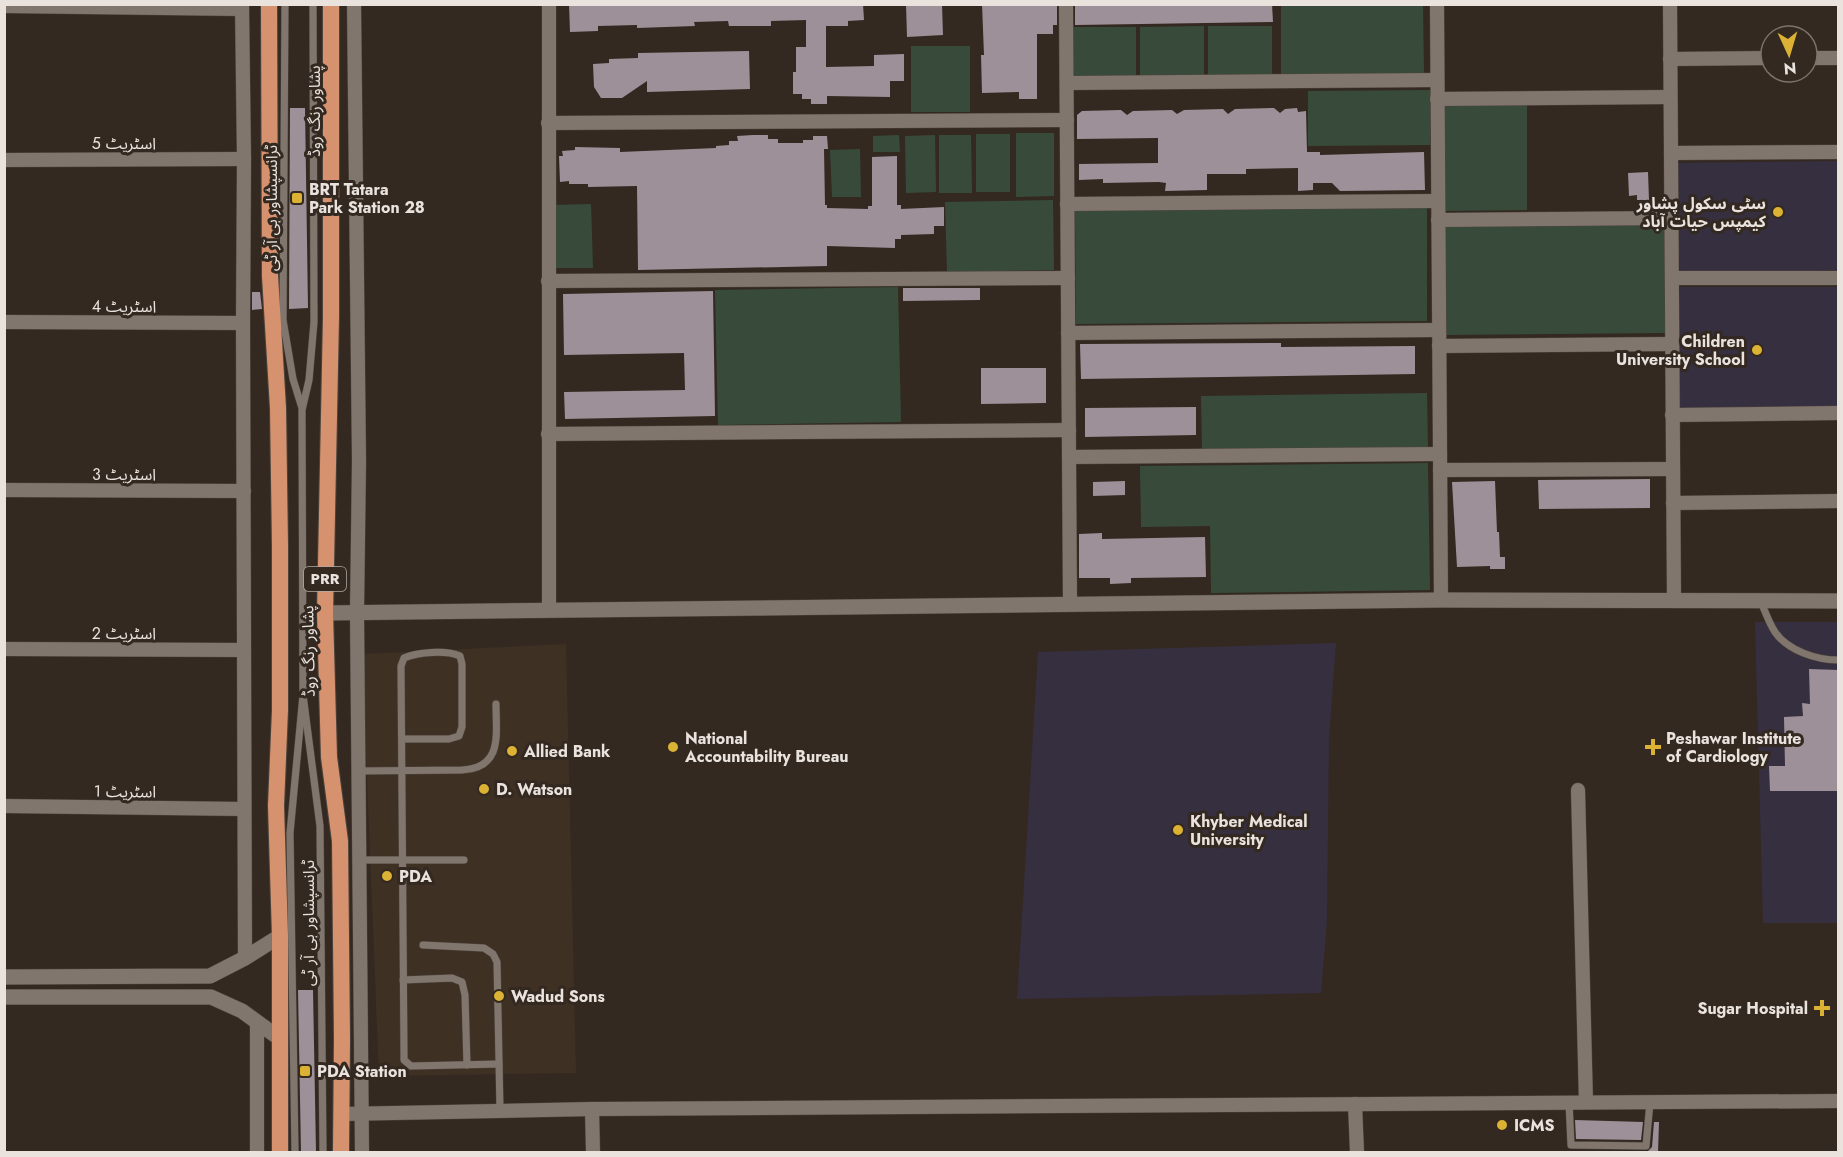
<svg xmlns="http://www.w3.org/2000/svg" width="1843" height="1157" viewBox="0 0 1843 1157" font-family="Jost,'Noto Sans Arabic',sans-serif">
<rect width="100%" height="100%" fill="#332921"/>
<!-- built -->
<path fill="#3f3024" d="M 566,644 L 576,1073 L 379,1076 L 362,654 Z"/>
<!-- education -->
<g fill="#362f40">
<path d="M 1838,161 L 1838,270 L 1681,278 L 1671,163 Z"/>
<path d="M 1680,287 L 1838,287 L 1838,413 L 1672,415 Z"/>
<path d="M 1755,622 L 1838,622 L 1838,923 L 1763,923 Z"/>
<path d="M 1336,643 L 1329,739 L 1327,920 L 1321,993 L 1017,999 L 1038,652 Z"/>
</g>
<!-- green -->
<g fill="#384b3b">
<path d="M 1281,5 L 1423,5 L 1424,74 L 1281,76 Z"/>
<path d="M 1204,26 L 1204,75 L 1140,76 L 1140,27 Z"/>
<path d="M 1208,26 L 1272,26 L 1272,74 L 1208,75 Z"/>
<path d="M 1072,27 L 1136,27 L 1136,75 L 1073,76 Z"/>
<rect x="911" y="46" width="59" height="66"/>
<path d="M 1430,90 L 1430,145 L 1308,146 L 1308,91 Z"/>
<path d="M 1527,102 L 1527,210 L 1443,211 L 1442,103 Z"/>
<path d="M 1016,133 L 1054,133 L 1054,196 L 1016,197 Z"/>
<rect x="976" y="134" width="34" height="58"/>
<path d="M 899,135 L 900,152 L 873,152 L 873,136 Z"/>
<path d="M 935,135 L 936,192 L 906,193 L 905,136 Z"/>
<path d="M 939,135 L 971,135 L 972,193 L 939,193 Z"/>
<path d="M 860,149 L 861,197 L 832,197 L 830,150 Z"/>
<path d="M 1053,200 L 1054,270 L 947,272 L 945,202 Z"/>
<path d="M 591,204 L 593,268 L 554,268 L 553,205 Z"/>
<path d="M 1427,208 L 1427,321 L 1076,324 L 1075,211 Z"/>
<path d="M 1666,224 L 1667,333 L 1445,335 L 1444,226 Z"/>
<path d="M 898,287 L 901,422 L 718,425 L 715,290 Z"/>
<path d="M 1427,393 L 1428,447 L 1202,450 L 1201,396 Z"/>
<path d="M 1428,463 L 1430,590 L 1211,593 L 1210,526 L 1141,527 L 1140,466 Z"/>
</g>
<!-- building -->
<g fill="#9e9098">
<path d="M 569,4 L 863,4 L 864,20 L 848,21 L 848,26 L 826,26 L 826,67 L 874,66 L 874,55 L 904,54 L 904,81 L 890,81 L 890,97 L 827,96 L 827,104 L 811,104 L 811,99 L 802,99 L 802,94 L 793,94 L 793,72 L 796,72 L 796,47 L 806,47 L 806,20 L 771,21 L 771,26 L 729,26 L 728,21 L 694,22 L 695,26 L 637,28 L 637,25 L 598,26 L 598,31 L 570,32 Z"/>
<path d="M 906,4 L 942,4 L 943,35 L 907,37 Z"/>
<path d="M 982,4 L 1057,4 L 1057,25 L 1053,25 L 1053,34 L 1037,34 L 1037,99 L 1019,99 L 1019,92 L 982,93 L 981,55 L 984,55 Z"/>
<path d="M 1075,4 L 1272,4 L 1273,22 L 1075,25 Z"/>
<path d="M 749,51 L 750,89 L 647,92 L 647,81 L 622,98 L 601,98 L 594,87 L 593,64 L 609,63 L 609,59 L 638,58 L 638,53 Z"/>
<path d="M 290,108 L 305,108 L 308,308 L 289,309 Z"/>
<path d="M 1274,108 L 1280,113 L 1285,109 L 1297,108 L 1298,112 L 1306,111 L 1307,152 L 1320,152 L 1320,155 L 1424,152 L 1425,190 L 1340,191 L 1332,183 L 1313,183 L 1313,190 L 1298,191 L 1298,168 L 1246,169 L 1246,174 L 1207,174 L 1207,190 L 1165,191 L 1166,183 L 1159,182 L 1103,183 L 1103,179 L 1079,180 L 1079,164 L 1158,163 L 1158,138 L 1077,139 L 1077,115 L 1082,111 L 1121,110 L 1127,115 L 1133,111 L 1172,110 L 1177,114 L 1184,110 L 1223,109 L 1228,114 L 1235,109 Z"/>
<path d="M 753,135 L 768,135 L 768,139 L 778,139 L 778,143 L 803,143 L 803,140 L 813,140 L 813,136 L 827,136 L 828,149 L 824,149 L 825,205 L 827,205 L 827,208 L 868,209 L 868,206 L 872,206 L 872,157 L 897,156 L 897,205 L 901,205 L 901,209 L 944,207 L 944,226 L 934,226 L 934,234 L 901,235 L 901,239 L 895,239 L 895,248 L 827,246 L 827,266 L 638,270 L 637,186 L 588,187 L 588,184 L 569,184 L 569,181 L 560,182 L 559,156 L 563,156 L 562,151 L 575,150 L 575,147 L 620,148 L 620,152 L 716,148 L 716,146 L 729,145 L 729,141 L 738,141 L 737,136 Z"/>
<path d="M 1648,172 L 1649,200 L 1637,200 L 1637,195 L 1629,196 L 1628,173 Z"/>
<path d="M 903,288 L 980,288 L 980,300 L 903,301 Z"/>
<path d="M 713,291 L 715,416 L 565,419 L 564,392 L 685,390 L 684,353 L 564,355 L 563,294 Z"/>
<path d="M 252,292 L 260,292 L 262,309 L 252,310 Z"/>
<path d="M 1281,343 L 1281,347 L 1415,346 L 1415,374 L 1081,379 L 1080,344 Z"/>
<path d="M 981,368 L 1046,368 L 1046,403 L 981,404 Z"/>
<path d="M 1196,407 L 1196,435 L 1085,437 L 1085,408 Z"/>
<path d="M 1650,479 L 1650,508 L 1539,509 L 1538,480 Z"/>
<path d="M 1125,481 L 1125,495 L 1093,496 L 1093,482 Z"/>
<path d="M 1495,481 L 1497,532 L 1499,532 L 1500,557 L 1505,557 L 1505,569 L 1490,569 L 1490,566 L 1457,567 L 1452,482 Z"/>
<path d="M 1102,533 L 1102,539 L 1205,537 L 1206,577 L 1131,578 L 1131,583 L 1110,584 L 1110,578 L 1079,578 L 1079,534 Z"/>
<path d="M 1809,669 L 1839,670 L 1839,791 L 1770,791 L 1769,766 L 1785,766 L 1784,717 L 1803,716 L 1802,703 L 1810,704 Z"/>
<path d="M 298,990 L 313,990 L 316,1152 L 301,1152 Z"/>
<path d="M 1575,1120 L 1643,1122 L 1641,1140 L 1576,1139 Z"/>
<path d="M 1654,1122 L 1659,1122 L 1658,1152 L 1573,1152 L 1572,1151 L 1648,1151 L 1652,1147 Z"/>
</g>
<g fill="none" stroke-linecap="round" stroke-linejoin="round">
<defs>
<g id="service">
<path d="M 285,4 L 283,320 L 293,379 L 302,408"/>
<path d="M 1761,602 C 1765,611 1769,623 1775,632 C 1788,651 1817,660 1838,660"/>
<path d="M 303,695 L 302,410 L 309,380 L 314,322 L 313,4"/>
<path d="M 402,739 L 449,739 L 459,736 L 462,727 L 462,664 L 460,656 C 446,650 418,652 404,658 L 401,666 L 404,1055 L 404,1060 L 411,1066 L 499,1064"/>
<path d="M 359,771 L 462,770 C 503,768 496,735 496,704"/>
<path d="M 359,860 L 464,860"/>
<path d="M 423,945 L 484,948 L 493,954 L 497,962 L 500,1110"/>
<path d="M 403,980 L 452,978 L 462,982 L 465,995 L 467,1065"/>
<path d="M 1569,1102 L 1571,1145 L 1646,1146 L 1650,1102"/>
<path d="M 295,1152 L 290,833 L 303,695 L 320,826 L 323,1152"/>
</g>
<g id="minor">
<path d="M 242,4 L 244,159 L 243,323 L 245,958"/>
<path d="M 354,4 L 359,461 L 357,613 L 362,1152"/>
<path d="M 1066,4 L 1070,604"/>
<path d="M 1437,4 L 1441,600"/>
<path d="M 1670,4 L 1674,601"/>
<path d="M 4,6 L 242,9"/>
<path d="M 1807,58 L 1838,58"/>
<path d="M 1670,59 L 1771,58"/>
<path d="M 1067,83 L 1437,80"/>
<path d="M 1437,99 L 1670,97"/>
<path d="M 548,123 L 1067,120"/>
<path d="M 1671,153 L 1838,152"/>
<path d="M 4,160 L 244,159"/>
<path d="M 1067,204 L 1438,201"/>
<path d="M 1438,220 L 1671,218"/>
<path d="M 1672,278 L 1838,278"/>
<path d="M 548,281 L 1068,278"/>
<path d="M 4,322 L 243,323"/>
<path d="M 1068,333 L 1439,330"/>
<path d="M 1439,346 L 1672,344"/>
<path d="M 1672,415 L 1838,413"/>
<path d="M 548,434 L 1069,430"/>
<path d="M 1069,457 L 1440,454"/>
<path d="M 1440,470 L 1673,469"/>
<path d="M 4,490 L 244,491"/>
<path d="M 1673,503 L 1838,501"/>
<path d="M 549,610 L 549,4"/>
<path d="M 4,649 L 244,650"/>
<path d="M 1578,790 L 1586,1102"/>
<path d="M 4,806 L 244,809"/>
<path d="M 257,1022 L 257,1152"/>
<path d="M 1355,1104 L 1357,1152"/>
<path d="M 592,1109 L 593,1152"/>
<path d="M 342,1114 L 592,1109 L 1838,1101"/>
</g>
<g id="tertiary">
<path d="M 325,613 L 1441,600 L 1838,601"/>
<path d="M 4,977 L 210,976 L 245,958 L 280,936"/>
<path d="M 4,997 L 211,997 L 242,1011 L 279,1038"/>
</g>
<g id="trunk">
<path d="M 269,4 L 270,276 L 278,408 L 280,546 L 280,710 L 276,806 L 280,936 L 280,1152"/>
<path d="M 331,4 L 331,317 L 325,613 L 329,757 L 340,841 L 342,1038 L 341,1152"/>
</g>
</defs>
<!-- service casing -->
<use href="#service" stroke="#4c443d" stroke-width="8"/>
<!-- minor casing -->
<use href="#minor" stroke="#4c443d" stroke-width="15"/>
<!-- tertiary casing -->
<use href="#tertiary" stroke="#4c443d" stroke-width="16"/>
<!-- trunk casing -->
<use href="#trunk" stroke="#4c443d" stroke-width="18"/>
<!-- service -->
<use href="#service" stroke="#81766d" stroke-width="7"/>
<!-- minor -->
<use href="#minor" stroke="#81766d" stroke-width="14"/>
<!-- tertiary -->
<use href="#tertiary" stroke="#81766d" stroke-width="15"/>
<!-- trunk -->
<use href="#trunk" stroke="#d6926e" stroke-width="16"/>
</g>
<!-- markers -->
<g fill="#dbb233" stroke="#332921" stroke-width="2">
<rect x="291" y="192" width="12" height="12" rx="3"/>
<circle cx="1778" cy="212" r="6"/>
<circle cx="1757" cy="350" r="6"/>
<circle cx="673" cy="747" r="6"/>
<path d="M1650 738h6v6h6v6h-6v6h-6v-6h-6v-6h6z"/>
<circle cx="512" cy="751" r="6"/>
<circle cx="484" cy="789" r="6"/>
<circle cx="1178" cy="830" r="6"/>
<circle cx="387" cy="876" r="6"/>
<circle cx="499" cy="996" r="6"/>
<path d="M1819 999h6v6h6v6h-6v6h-6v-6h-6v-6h6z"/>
<rect x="299" y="1065" width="12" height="12" rx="3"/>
<circle cx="1502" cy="1125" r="6"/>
</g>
<g text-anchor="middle" stroke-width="6" stroke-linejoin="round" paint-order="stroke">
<!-- shield labels -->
<rect fill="#332921" stroke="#b2aaa5" stroke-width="1.5" x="304" y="567" width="42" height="24" rx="4.5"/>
<g font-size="15" font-weight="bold" fill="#e9e2dd">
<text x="325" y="584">PRR</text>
</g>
<!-- street labels -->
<g font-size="16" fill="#e9e2dd" stroke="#332921">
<text transform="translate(314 111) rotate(-90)" y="6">پشاور رنگ روڈ</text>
<text x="124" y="149">اسٹریٹ 5</text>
<text transform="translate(271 208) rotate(-90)" y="6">ٹرانسپشاور بی آر ٹی</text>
<text x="124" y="312">اسٹریٹ 4</text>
<text x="124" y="480">اسٹریٹ 3</text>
<text x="124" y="639">اسٹریٹ 2</text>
<text transform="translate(308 651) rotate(-91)" y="6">پشاور رنگ روڈ</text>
<text transform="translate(125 791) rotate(1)" y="6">اسٹریٹ 1</text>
<text transform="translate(308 923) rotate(-90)" y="6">ٹرانسپشاور بی آر ٹی</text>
</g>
<!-- poi labels -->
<g font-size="16" font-weight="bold" fill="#e9e2dd" stroke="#332921" text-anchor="start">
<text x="309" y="195">BRT Tatara<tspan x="309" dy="18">Park Station 28</tspan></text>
<text x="1766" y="209" text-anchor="end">سٹی سکول پشاور<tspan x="1766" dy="18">کیمپس حیات آباد</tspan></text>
<text x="1745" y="347" text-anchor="end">Children<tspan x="1745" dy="18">University School</tspan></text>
<text x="685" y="744">National<tspan x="685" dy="18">Accountability Bureau</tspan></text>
<text x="1666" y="744">Peshawar Institute<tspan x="1666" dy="18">of Cardiology</tspan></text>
<text x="524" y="757">Allied Bank</text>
<text x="496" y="795">D. Watson</text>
<text x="1190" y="827">Khyber Medical<tspan x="1190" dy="18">University</tspan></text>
<text x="399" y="882">PDA</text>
<text x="511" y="1002">Wadud Sons</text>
<text x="1808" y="1014" text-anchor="end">Sugar Hospital</text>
<text x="317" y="1077">PDA Station</text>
<text x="1514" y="1131">ICMS</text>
</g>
</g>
<!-- border -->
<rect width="1843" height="1157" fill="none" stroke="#e9e2dd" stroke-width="12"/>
<!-- north arrow -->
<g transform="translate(1789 54) rotate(176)"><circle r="28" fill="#332921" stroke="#7c736c" stroke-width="1.5"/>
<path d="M0-4.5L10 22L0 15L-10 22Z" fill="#dbb233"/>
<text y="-9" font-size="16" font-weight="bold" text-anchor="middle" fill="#e9e2dd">N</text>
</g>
</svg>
